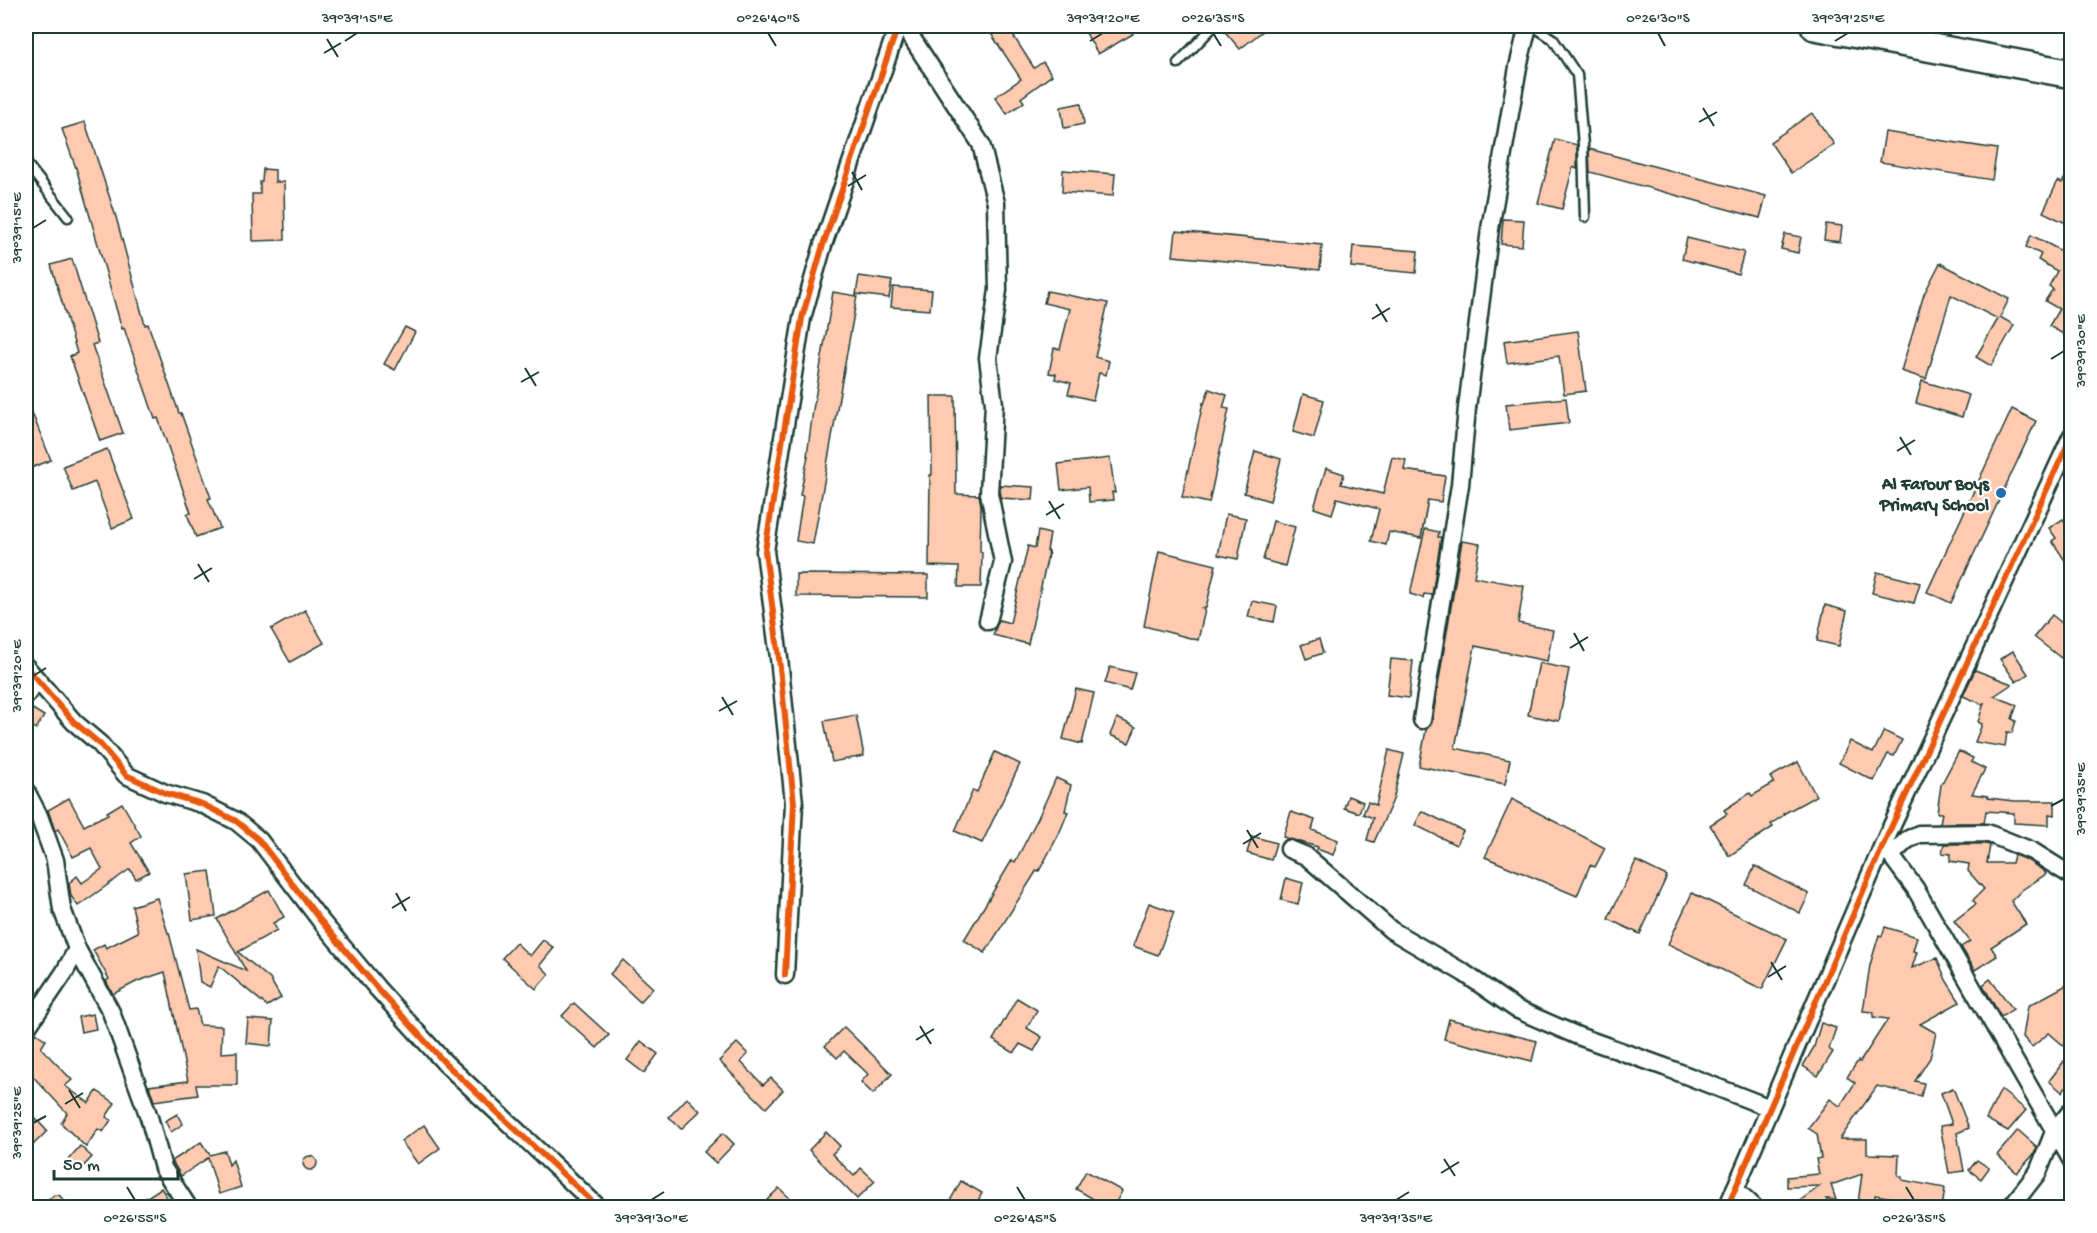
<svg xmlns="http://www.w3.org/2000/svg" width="2097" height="1233" viewBox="0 0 2097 1233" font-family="'Gochi Hand',sans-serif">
<rect width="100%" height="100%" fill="#fff"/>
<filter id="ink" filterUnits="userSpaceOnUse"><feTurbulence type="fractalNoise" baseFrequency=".0167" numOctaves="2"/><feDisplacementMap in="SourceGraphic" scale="12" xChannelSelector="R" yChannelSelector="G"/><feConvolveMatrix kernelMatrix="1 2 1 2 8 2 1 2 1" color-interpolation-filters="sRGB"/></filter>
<g filter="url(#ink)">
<!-- building -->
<g fill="#ffcab0" stroke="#1f3d34" stroke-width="1.5">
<path d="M 986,26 L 1007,26 L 1034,68 L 1043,62 L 1052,75 L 1021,98 L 1024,102 L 1007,114 L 995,97 L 1021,79 Z"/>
<path d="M 1099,26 L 1128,26 L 1133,34 L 1098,54 L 1086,33 Z"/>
<path d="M 1220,26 L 1269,26 L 1240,49 Z"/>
<path d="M 1081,103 L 1084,124 L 1064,128 L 1061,107 Z"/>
<path d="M 1812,113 L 1834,144 L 1791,173 L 1770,142 Z"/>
<path d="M 85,122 L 116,217 L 145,325 L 148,324 L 179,413 L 181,413 L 211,498 L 208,499 L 220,528 L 196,537 L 187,514 L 191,513 L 158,418 L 155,419 L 124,328 L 122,329 L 77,171 L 62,129 Z"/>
<path d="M 1885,132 L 1997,149 L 1992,180 L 1880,162 Z"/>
<path d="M 1555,139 L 1577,145 L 1577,169 L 1573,167 L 1562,209 L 1538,203 Z"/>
<path d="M 1589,149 L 1766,196 L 1760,218 L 1590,172 Z"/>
<path d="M 2072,165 L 2072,226 L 2043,212 L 2058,181 L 2062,183 Z"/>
<path d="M 263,169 L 275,170 L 275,182 L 284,182 L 285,240 L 253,241 L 252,194 L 260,194 L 260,182 L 262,182 Z"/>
<path d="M 1063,170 L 1115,174 L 1113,196 L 1062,192 Z"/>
<path d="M 1503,219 L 1524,220 L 1522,246 L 1501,244 Z"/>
<path d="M 1826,224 L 1842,226 L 1840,242 L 1824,240 Z"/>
<path d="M 1176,231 L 1322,245 L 1320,270 L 1173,256 Z"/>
<path d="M 1785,234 L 1801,237 L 1798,253 L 1781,249 Z"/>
<path d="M 2031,235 L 2067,254 L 2072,247 L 2072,339 L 2049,326 L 2059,309 L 2045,301 L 2053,289 L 2049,286 L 2057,271 L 2038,260 L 2041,254 L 2026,247 Z"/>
<path d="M 1687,238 L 1744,252 L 1738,274 L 1682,259 Z"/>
<path d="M 1353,246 L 1418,251 L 1416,273 L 1351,267 Z"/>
<path d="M 72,259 L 98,343 L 92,345 L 123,433 L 100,441 L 70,356 L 77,353 L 51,265 Z"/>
<path d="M 1940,263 L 2009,299 L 2000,317 L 2014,325 L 1991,366 L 1976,357 L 1998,319 L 1951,295 L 1926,379 L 1901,371 L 1924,294 Z"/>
<path d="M 859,276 L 892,281 L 889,298 L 856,294 Z"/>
<path d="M 893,287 L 932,290 L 930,310 L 891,307 Z"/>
<path d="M 1047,291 L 1108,303 L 1095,357 L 1109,361 L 1106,375 L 1099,373 L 1093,400 L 1068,394 L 1071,383 L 1055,379 L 1056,374 L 1049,373 L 1054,348 L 1060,349 L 1070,309 L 1044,303 Z"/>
<path d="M 833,292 L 857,296 L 813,544 L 796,541 L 803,496 L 800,495 L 808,456 L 807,456 L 813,410 Z"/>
<path d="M 405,327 L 415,332 L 395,370 L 384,364 Z"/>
<path d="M 1578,331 L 1586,391 L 1564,394 L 1559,356 L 1507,363 L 1504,341 Z"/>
<path d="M 1922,381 L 1969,395 L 1962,417 L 1916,403 Z"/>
<path d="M 1209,389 L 1227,395 L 1223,408 L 1229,409 L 1209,503 L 1182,497 L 1203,403 L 1204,404 Z"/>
<path d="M 1303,394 L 1324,400 L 1314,438 L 1293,432 Z"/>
<path d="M 931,396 L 955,396 L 956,494 L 979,495 L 981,505 L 980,552 L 982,552 L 981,587 L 958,587 L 959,567 L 929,566 L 930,475 L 932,475 Z"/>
<path d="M 26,398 L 51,460 L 26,470 Z"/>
<path d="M 1566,398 L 1569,423 L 1509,430 L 1506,404 Z"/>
<path d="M 2012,409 L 2036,421 L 1951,603 L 1927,592 Z"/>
<path d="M 107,449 L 134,519 L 112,528 L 95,482 L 73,491 L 63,466 Z"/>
<path d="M 1255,451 L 1281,459 L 1270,501 L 1244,493 Z"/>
<path d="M 1392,457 L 1406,460 L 1404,470 L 1445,476 L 1441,502 L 1428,500 L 1421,538 L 1389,532 L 1386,545 L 1371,541 L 1379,509 L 1337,498 L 1332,514 L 1314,508 L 1326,468 L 1344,474 L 1341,484 L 1383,494 Z"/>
<path d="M 1110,458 L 1115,493 L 1112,492 L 1113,500 L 1089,502 L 1088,487 L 1061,490 L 1058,464 Z"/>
<path d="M 1000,485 L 1034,487 L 1033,500 L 1001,498 Z"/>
<path d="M 1226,514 L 1246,518 L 1238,559 L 1218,555 Z"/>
<path d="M 2063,519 L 2072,532 L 2072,571 L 2052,541 L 2056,538 L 2049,528 Z"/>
<path d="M 1273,521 L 1295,527 L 1285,566 L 1263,560 Z"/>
<path d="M 1425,529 L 1439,532 L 1438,537 L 1441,537 L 1432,595 L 1424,594 L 1423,598 L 1410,594 Z"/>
<path d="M 1038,531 L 1050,534 L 1047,551 L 1049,551 L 1028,644 L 993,635 L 999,620 L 1010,623 L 1028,546 L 1035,548 Z"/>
<path d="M 1462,541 L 1480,544 L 1474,577 L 1524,586 L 1518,623 L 1553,630 L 1547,661 L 1475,646 L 1455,748 L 1510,760 L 1505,784 L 1419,766 L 1426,730 L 1432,722 Z"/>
<path d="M 1159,551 L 1216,565 L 1206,608 L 1202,608 L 1205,610 L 1198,640 L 1144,626 Z"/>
<path d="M 1877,572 L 1920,583 L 1914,603 L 1872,593 Z"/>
<path d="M 796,574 L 928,575 L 928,597 L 796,596 Z"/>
<path d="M 1252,601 L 1277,606 L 1274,622 L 1248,617 Z"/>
<path d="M 1825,605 L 1847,611 L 1839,646 L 1817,641 Z"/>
<path d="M 305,610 L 324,643 L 290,662 L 271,629 Z"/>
<path d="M 2052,615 L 2072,631 L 2072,645 L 2061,658 L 2034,637 Z"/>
<path d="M 1319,639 L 1323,653 L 1306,659 L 1301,645 Z"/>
<path d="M 2013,651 L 2028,674 L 2016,682 L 2000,659 Z"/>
<path d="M 1391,659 L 1413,661 L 1409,698 L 1387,695 Z"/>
<path d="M 1539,663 L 1569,669 L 1559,721 L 1528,715 Z"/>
<path d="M 1110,667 L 1135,673 L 1130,690 L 1105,683 Z"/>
<path d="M 1975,670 L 2012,684 L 1994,696 L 2017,705 L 2012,719 L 2016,721 L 2012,733 L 2007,732 L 2005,747 L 1975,742 L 1982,724 L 1978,722 L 1984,703 L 1982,704 L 1963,696 Z"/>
<path d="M 1076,689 L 1094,693 L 1082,744 L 1063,739 Z"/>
<path d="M 26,705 L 44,716 L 36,729 L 26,723 Z"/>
<path d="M 856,715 L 864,756 L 832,762 L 824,721 Z"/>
<path d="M 1117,718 L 1136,727 L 1129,743 L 1110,735 Z"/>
<path d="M 1884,731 L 1902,740 L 1894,756 L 1888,754 L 1874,781 L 1839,763 L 1850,741 L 1873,753 Z"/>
<path d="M 1389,750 L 1404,754 L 1393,800 L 1374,842 L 1367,840 L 1373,818 L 1363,814 L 1368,802 L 1376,805 Z"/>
<path d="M 1959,751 L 1973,758 L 1971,762 L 1985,769 L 1972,794 L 1988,796 L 1988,798 L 2015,801 L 2055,801 L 2055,815 L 2049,814 L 2049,825 L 2014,823 L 2014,813 L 1986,811 L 1984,823 L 1940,823 L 1942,813 L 1937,813 L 1941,785 Z"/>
<path d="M 995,752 L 1020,764 L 982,843 L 955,831 L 973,790 L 977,792 Z"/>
<path d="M 1798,762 L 1816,796 L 1783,814 L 1784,815 L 1771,824 L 1773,827 L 1729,856 L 1710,825 L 1727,814 L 1724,810 L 1750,793 L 1752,796 L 1774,783 L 1770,777 Z"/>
<path d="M 1056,778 L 1071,785 L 1065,811 L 1068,812 L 1059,834 L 1039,871 L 1037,870 L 985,953 L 964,940 L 1012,860 L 1015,862 L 1038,818 Z"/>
<path d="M 1348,796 L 1363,802 L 1359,813 L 1344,808 Z"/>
<path d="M 69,798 L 84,826 L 108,814 L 107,812 L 122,803 L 141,836 L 131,843 L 149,872 L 136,879 L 130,869 L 78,906 L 71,896 L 69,883 L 77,876 L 82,883 L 102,869 L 91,848 L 73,857 L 58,829 L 55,831 L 48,810 Z"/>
<path d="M 1512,799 L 1605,848 L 1595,867 L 1590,865 L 1577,896 L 1485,857 Z"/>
<path d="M 1422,811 L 1463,831 L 1456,845 L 1415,825 Z"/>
<path d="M 1291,812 L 1315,820 L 1312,830 L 1338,840 L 1333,855 L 1317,849 L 1318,847 L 1283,837 Z"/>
<path d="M 1252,836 L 1276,843 L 1271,860 L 1247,853 Z"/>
<path d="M 1944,844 L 1985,844 L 1990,845 L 1987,863 L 2012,863 L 2014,855 L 2027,860 L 2044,871 L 2046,874 L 2022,890 L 2011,901 L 2026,924 L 1991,947 L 1997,956 L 1975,970 L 1961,947 L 1970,941 L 1954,921 L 1976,904 L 1973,900 L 1984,889 L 1968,871 L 1969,864 L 1950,861 L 1951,854 L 1942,853 Z"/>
<path d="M 1636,861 L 1667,876 L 1640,934 L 1608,919 Z"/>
<path d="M 1755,866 L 1809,894 L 1800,913 L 1746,885 Z"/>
<path d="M 210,871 L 216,916 L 192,920 L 186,874 Z"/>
<path d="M 1286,878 L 1303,883 L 1298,904 L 1281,900 Z"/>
<path d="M 269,890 L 284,917 L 273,923 L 277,930 L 238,952 L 270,979 L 281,998 L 267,1006 L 219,966 L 210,987 L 200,982 L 196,949 L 246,971 L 217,919 Z"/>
<path d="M 1692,893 L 1787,939 L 1762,989 L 1668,944 Z"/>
<path d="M 157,898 L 168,933 L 169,933 L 189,1010 L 196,1009 L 200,1025 L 222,1026 L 221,1053 L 237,1052 L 237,1085 L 196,1085 L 198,1095 L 154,1101 L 149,1086 L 188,1081 L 165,972 L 138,981 L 113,994 L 106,981 L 109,979 L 93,950 L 104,944 L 106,948 L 138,932 L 132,906 Z"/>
<path d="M 1149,903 L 1174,912 L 1158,955 L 1133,946 Z"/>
<path d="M 1885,927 L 1917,937 L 1913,951 L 1917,952 L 1912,968 L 1937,958 L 1946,980 L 1960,1002 L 1920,1024 L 1936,1033 L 1930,1058 L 1915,1081 L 1924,1083 L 1921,1096 L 1877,1086 L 1840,1139 L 1867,1139 L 1867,1154 L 1899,1155 L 1898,1176 L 1902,1177 L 1902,1180 L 1945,1188 L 1942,1208 L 1920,1208 L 1921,1202 L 1875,1195 L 1874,1206 L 1858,1203 L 1862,1174 L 1831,1185 L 1836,1200 L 1826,1199 L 1832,1208 L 1790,1208 L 1820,1186 L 1787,1187 L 1787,1177 L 1819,1174 L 1816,1159 L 1821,1158 L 1817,1134 L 1808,1128 L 1830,1099 L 1840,1106 L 1855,1083 L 1847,1077 L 1858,1061 L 1860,1062 L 1888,1019 L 1873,1017 L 1874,1012 L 1863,1011 L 1870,965 L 1879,935 L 1882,936 Z"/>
<path d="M 543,940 L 554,948 L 540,965 L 549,974 L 536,989 L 502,958 L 516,943 L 530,956 Z"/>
<path d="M 623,960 L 653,988 L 640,1002 L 610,974 Z"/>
<path d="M 1990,979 L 2013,1009 L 2001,1017 L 1983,985 Z"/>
<path d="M 2072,982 L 2072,1079 L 2062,1092 L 2049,1081 L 2071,1052 L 2049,1033 L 2032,1047 L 2023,1037 L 2028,1006 Z"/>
<path d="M 1017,998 L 1037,1010 L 1027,1028 L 1042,1037 L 1034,1051 L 1020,1044 L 1014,1053 L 993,1040 Z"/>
<path d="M 574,1003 L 609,1035 L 597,1048 L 562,1016 Z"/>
<path d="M 93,1014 L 96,1029 L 81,1032 L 78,1017 Z"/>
<path d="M 248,1019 L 273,1021 L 271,1046 L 246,1043 Z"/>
<path d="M 1449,1019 L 1537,1041 L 1532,1061 L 1444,1039 Z"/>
<path d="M 1821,1023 L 1836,1028 L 1829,1049 L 1833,1052 L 1818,1076 L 1803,1066 L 1814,1047 Z"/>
<path d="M 844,1027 L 892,1074 L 873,1094 L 861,1082 L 868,1074 L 844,1051 L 837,1058 L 825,1046 Z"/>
<path d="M 36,1033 L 46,1040 L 41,1048 L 72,1080 L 65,1086 L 89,1103 L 97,1091 L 115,1103 L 106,1117 L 111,1120 L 103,1132 L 98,1129 L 86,1147 L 61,1123 L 67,1113 L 26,1069 L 26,1044 Z"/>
<path d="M 641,1041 L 658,1054 L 644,1073 L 627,1060 Z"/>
<path d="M 737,1043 L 748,1054 L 741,1062 L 763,1085 L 771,1078 L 783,1090 L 766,1108 L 719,1061 Z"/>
<path d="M 1953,1088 L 1969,1128 L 1957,1133 L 1964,1171 L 1949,1173 L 1940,1126 L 1952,1124 L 1941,1093 Z"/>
<path d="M 2001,1090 L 2026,1110 L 2008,1131 L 1986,1119 Z"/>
<path d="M 687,1098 L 700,1111 L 681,1129 L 669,1117 Z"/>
<path d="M 177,1114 L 183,1124 L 171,1132 L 165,1121 Z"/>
<path d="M 35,1118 L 47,1131 L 26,1152 L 26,1127 Z"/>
<path d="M 424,1125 L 440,1148 L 418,1164 L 401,1141 Z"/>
<path d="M 2018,1130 L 2037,1147 L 2034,1154 L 2017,1173 L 1997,1155 Z"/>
<path d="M 826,1132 L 840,1146 L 832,1154 L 854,1176 L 861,1168 L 875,1181 L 857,1199 L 809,1150 Z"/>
<path d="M 723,1133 L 734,1144 L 716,1163 L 704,1152 Z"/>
<path d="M 201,1142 L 210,1155 L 225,1151 L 229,1165 L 233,1160 L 241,1187 L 219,1194 L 208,1158 L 181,1176 L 172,1161 Z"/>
<path d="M 80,1146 L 92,1157 L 79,1171 L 68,1160 Z"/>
<circle cx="310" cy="1163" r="7"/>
<path d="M 1977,1160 L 1989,1168 L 1981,1179 L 1969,1170 Z"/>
<path d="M 1086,1171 L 1122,1191 L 1113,1208 L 1109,1208 L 1076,1189 Z"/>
<path d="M 961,1181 L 982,1193 L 974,1208 L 946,1208 Z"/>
<path d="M 161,1188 L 174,1208 L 130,1208 Z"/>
<path d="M 779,1188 L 793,1201 L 787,1208 L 759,1208 Z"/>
<path d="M 54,1195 L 59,1195 L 71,1208 L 39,1208 Z"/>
</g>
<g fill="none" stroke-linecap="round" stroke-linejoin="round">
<defs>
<g id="service">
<path d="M 1533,26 L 1553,39 L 1577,75 L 1583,145 L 1585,217"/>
<path d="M 1178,63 L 1214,26"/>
<path d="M 26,163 L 68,217"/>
</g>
<g id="minor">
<path d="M 904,26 L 981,144 L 996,203 L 998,290 L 988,358 L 994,404 L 989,493 L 1003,562 L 988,621"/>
<path d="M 1922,46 L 1924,26"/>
<path d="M 26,667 L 74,722 L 100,744 L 126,775 L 165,793 L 202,804 L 236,821 L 259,840 L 320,920 L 377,988 L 444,1062 L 599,1208"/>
<path d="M 26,695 L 37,681"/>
<path d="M 1422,720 L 1460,485 L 1467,408 L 1490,229 L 1518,67 L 1528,26"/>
<path d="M 26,791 L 39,816 L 55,860 L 62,909 L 77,949 L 111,1012 L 149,1117 L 163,1168 L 187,1205"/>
<path d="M 1883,845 L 1915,888 L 2072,1161"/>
<path d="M 1289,849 L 1306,856 L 1391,930 L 1464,973 L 1516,1009 L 1578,1036 L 1665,1067 L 1770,1108"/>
<path d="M 1891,855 L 1907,840 L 1919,834 L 1987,833 L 2032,851 L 2072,876"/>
<path d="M 785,975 L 794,803 L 779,658 L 765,551 L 802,318 L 823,245 L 898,26"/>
<path d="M 26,1029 L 64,973 L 77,949"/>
<path d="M 1735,1189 L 1755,1208"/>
<path d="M 1727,1208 L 1883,845 L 2072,435"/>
<path d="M 2010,1208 L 2038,1172 L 2054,1132 L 2072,1110"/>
</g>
<path id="trunk" d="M 1815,26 L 2072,74"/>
</defs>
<!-- service casing -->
<use href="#service" stroke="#1f3d34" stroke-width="13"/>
<!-- minor casing -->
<use href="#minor" stroke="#1f3d34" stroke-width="21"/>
<!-- trunk casing -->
<use href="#trunk" stroke="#1f3d34" stroke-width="32"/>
<!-- service -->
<use href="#service" stroke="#fff" stroke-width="8"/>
<!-- minor -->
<use href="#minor" stroke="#fff" stroke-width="16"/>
<!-- trunk -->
<use href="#trunk" stroke="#fff" stroke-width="27"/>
<defs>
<g id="cycleway">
<path d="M 26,667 L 74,722 L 100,744 L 126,775 L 165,793 L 202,804 L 236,821 L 259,840 L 320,920 L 377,988 L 444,1062 L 599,1208"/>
<path d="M 785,975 L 794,803 L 779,658 L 765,551 L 802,318 L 823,245 L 898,26"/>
<path d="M 1727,1208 L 1883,845 L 2072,435"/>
</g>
</defs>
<!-- cycleway casing -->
<use href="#cycleway" stroke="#fff" stroke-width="10"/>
<!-- cycleway -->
<use href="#cycleway" stroke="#e8590c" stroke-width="6"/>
</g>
</g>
<!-- ticks -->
<path fill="none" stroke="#1f3d34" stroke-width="2" d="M 768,33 L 776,46M 1213,33 L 1221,46M 1658,33 L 1665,46M 327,39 L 338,57M 345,41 L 357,33M 1090,41 L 1103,33M 1835,41 L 1848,33M 324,53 L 341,43M 1703,108 L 1714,126M 1699,122 L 1717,112M 852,172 L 862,190M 848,186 L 866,175M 33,228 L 46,220M 1376,304 L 1387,322M 1372,319 L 1390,308M 2051,359 L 2064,351M 525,368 L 536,386M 521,382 L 539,372M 1900,437 L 1911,455M 1897,451 L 1915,440M 1049,501 L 1060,519M 1046,515 L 1064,504M 198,564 L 209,582M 194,579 L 212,568M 1574,633 L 1584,651M 1570,648 L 1588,637M 33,676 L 46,668M 722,697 L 733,715M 719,711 L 737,701M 2051,806 L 2064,799M 1247,830 L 1258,848M 1243,844 L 1261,833M 396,893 L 406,911M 392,908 L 410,897M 1771,962 L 1782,980M 1768,977 L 1786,966M 920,1026 L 931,1044M 916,1040 L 934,1029M 69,1090 L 80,1108M 65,1104 L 83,1093M 33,1123 L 46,1116M 1444,1159 L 1455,1176M 1441,1173 L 1459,1162M 127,1187 L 135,1200M 1017,1187 L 1025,1200M 1906,1187 L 1914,1200M 651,1200 L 664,1192M 1396,1200 L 1409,1192"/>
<!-- markers -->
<circle fill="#1f6fb2" stroke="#fff" stroke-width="2" cx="2001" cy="493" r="6"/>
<g text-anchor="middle" stroke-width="4.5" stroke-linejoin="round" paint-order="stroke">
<!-- poi labels -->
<g font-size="18" font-weight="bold" fill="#1f3d34" stroke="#fff" text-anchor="end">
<text x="1989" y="489">Al Farour Boys<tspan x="1989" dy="21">Primary School</tspan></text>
</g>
</g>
<!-- margin -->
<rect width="2097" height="1233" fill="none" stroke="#fff" stroke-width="66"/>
<!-- scale -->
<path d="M54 1170v9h124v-9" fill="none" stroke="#1f3d34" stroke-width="3"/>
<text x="63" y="1170" font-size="18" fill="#1f3d34" stroke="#ffffff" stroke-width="4.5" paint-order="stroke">50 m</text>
<rect x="33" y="33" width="2031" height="1167" fill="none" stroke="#1f3d34" stroke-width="2"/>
<g font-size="15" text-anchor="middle" fill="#1f3d34">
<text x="357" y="22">39°39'15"E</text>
<text x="768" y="22">0°26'40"S</text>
<text x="1103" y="22">39°39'20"E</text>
<text x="1213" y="22">0°26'35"S</text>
<text x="1658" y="22">0°26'30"S</text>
<text x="1848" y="22">39°39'25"E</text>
<text transform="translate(16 228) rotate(-90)" y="5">39°39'15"E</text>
<text transform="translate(2080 351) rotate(-90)" y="5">39°39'30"E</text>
<text transform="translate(16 676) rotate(-90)" y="5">39°39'20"E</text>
<text transform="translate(2080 799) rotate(-90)" y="5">39°39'35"E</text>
<text transform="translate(16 1123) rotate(-90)" y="5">39°39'25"E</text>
<text x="135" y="1222">0°26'55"S</text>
<text x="651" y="1222">39°39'30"E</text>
<text x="1025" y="1222">0°26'45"S</text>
<text x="1396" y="1222">39°39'35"E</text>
<text x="1914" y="1222">0°26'35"S</text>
</g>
</svg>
